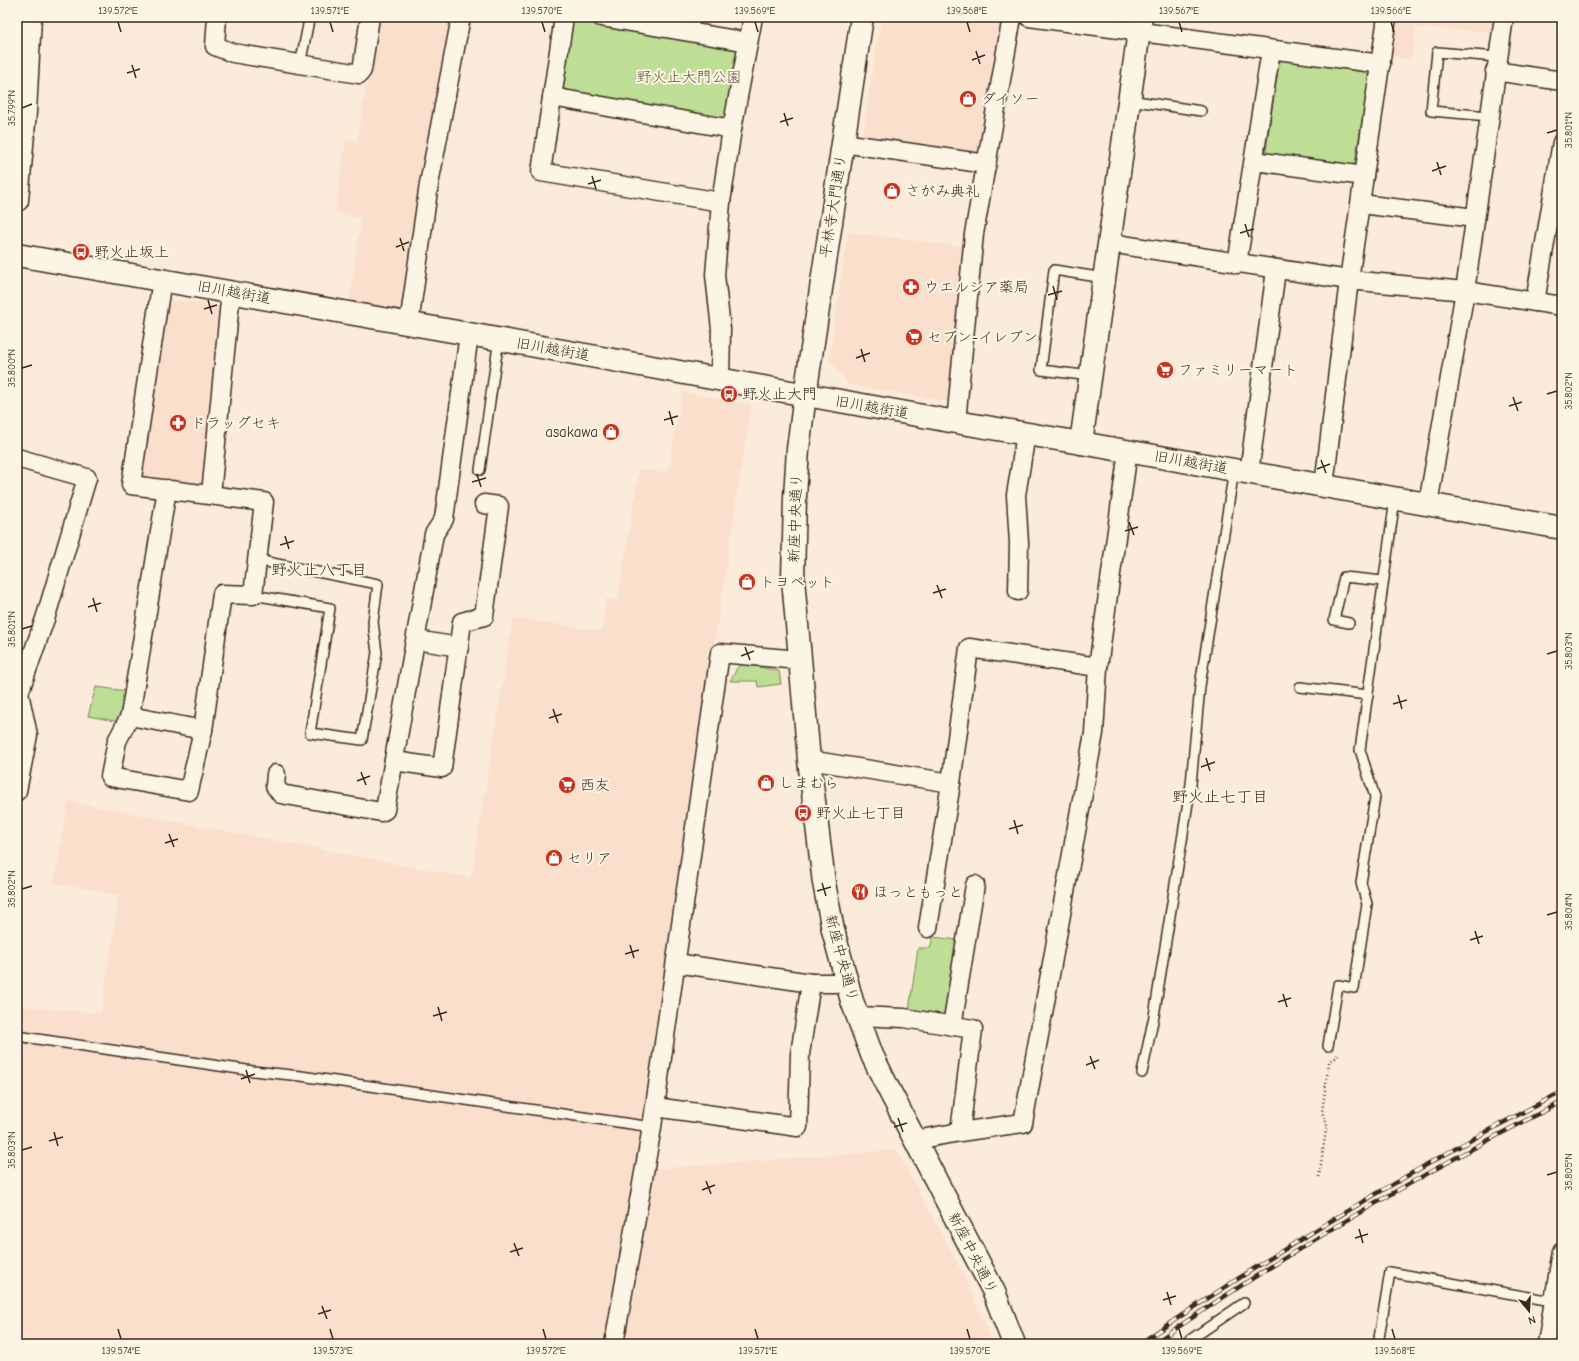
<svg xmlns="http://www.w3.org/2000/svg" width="1579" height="1361" viewBox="0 0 1579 1361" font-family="'Comic Neue','Klee One',sans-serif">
<rect width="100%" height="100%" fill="#fbebda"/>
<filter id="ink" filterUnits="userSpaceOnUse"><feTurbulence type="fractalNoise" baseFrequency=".025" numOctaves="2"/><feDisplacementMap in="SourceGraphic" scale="8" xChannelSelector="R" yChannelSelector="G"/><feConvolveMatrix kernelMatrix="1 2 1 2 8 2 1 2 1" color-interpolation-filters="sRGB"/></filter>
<g filter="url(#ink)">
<!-- built -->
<g fill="#fadfcc">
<path d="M 378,17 L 453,17 L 402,312 L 349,304 L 361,219 L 335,212 L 346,140 L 357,141 Z"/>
<path d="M 881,17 L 1001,17 L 982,150 L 974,154 L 868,138 L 863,133 Z"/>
<path d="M 1395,17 L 1498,17 L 1496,32 L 1416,28 L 1412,59 L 1389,56 Z"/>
<path d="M 848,232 L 967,247 L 951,397 L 945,401 L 849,385 L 829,359 Z"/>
<path d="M 171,300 L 216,305 L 223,312 L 204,487 L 144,481 L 140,476 L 163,305 Z"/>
<path d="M 682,392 L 751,405 L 712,660 L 638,1168 L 610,1344 L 17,1344 L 17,1006 L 101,1013 L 119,895 L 54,883 L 68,801 L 471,878 L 513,618 L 602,631 L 606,599 L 618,600 L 639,469 L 668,473 Z"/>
<path d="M 896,1150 L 963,1274 L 993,1344 L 625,1344 L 654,1169 Z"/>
</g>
<!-- green -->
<g fill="#bedd95" stroke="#7c845a">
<path d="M 564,17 L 601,17 L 748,42 L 732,129 L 552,97 Z"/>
<path d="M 1283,60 L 1366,72 L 1369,77 L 1355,163 L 1352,165 L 1268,154 L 1266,150 L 1279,62 Z"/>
<path d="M 740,663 L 779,671 L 781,684 L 758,687 L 757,681 L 730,681 Z"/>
<path d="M 96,687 L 127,691 L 120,722 L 88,716 Z"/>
<path d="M 933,937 L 958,940 L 947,1016 L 909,1011 L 918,948 L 930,948 Z"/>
</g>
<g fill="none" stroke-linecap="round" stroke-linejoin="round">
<defs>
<g id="service">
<path d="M 692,33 L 695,17"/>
<path d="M 300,65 L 309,20"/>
<path d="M 1130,100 L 1201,111"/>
<path d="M 1489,116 L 1431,111 L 1437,52 L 1497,57"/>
<path d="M 1091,376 L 1041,370 L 1054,270 L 1104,278"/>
<path d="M 480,470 L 499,339"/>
<path d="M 253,595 L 330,608 L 310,733 L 362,740 L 377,653 L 373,622 L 378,584 L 257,560"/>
<path d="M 1349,623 L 1334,620 L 1344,577 L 1383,581"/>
<path d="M 1300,687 L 1368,695"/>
<path d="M 17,1036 L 253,1071 L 301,1076 L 652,1127"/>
<path d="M 1328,1046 L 1338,985 L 1354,988 L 1367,904 L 1361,883 L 1375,797 L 1360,750 L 1395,499"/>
<path d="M 1142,1073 L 1154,1016 L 1191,784 L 1200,686 L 1234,470"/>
<path d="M 1184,1344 L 1244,1303"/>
<path d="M 1378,1344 L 1390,1272 L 1557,1302"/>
</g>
<g id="minor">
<path d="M 217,17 L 215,46 L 233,53 L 359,74 L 362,70 L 370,17"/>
<path d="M 564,17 L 541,172 L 721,202"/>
<path d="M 601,17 L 748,42"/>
<path d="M 1029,17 L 1381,64"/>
<path d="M 1495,71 L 1562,81"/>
<path d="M 552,97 L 732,129"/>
<path d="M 843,143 L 987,164"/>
<path d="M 1255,161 L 1364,176"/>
<path d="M 1361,204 L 1475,218"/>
<path d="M 1110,243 L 1349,280 L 1465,291 L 1562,306"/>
<path d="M 1237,264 L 1271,50"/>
<path d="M 162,279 L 131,485 L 264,502 L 253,595 L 222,594 L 203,730 L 189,791 L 110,777 L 117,741 L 130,716 L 167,489"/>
<path d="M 1535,302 L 1562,142"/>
<path d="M 409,324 L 429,184 L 461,17"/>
<path d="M 720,379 L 721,329 L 715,275 L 721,202 L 732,129 L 753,17"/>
<path d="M 956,422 L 974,234 L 1012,17"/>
<path d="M 17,458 L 87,478 L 46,616 L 19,693 L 28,735 L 17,791"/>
<path d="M 1249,473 L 1276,270"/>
<path d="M 1324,486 L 1349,280 L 1387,17"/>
<path d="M 211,494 L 231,291"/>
<path d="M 1428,504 L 1465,291 L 1504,17"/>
<path d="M 1018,591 L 1019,543 L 1016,495 L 1026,434"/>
<path d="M 416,640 L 459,647"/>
<path d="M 130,716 L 203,730"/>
<path d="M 809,760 L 951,783"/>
<path d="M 394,761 L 442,768 L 462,622 L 484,616 L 499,506 L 484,504"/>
<path d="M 276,774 L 275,786 L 281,794 L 381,812 L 385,810 L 434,534 L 444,519 L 469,334"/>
<path d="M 928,928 L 951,783 L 969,648 L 1098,667"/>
<path d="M 676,963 L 811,983 L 846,983"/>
<path d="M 858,1016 L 904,1018 L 973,1029 L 960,1132"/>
<path d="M 952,1026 L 975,885"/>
<path d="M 655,1107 L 798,1127 L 800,1054 L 811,983"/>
<path d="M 915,1140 L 960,1132 L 1023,1123 L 1094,733 L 1098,667 L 1128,451"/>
<path d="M 614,1344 L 652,1127 L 720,653 L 799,660"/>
<path d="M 1547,1344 L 1562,1251"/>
</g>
<g id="tertiary">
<path d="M 862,17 L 805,395 L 798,449 L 795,497 L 793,579 L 809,760 L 824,883 L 833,930 L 852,1001 L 872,1055 L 887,1086 L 994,1292 L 1014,1344"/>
<path d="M 17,200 L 25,112 L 30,17"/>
<path d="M 1081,443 L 1141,17"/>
</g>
<path id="secondary" d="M 17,255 L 469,334 L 956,422 L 1081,443 L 1562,528"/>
</defs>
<!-- service casing -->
<use href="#service" stroke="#3b2a1e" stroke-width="12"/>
<!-- minor casing -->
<use href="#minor" stroke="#3b2a1e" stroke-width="21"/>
<!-- tertiary casing -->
<use href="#tertiary" stroke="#3b2a1e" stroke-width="25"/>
<!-- secondary casing -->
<use href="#secondary" stroke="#3b2a1e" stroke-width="25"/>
<!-- path -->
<path stroke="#3b2a1e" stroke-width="2.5" stroke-dasharray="1 3" stroke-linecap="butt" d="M 1319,1177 L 1327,1124 L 1322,1112 L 1329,1062 L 1337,1057 L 1338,1052"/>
<!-- service -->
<use href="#service" stroke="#fcf5e5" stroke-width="9"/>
<!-- minor -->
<use href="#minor" stroke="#fcf5e5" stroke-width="18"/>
<!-- tertiary -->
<use href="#tertiary" stroke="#fcf5e5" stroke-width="22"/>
<!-- secondary -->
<use href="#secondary" stroke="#fcf5e5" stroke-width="22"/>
<defs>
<g id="rail">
<path d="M 1139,1344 C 1275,1252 1416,1166 1562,1092"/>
<path d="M 1153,1344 C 1284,1255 1420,1173 1562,1102"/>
</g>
</defs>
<!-- rail casing -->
<use href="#rail" stroke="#3b2a1e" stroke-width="4.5"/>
<!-- rail -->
<use href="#rail" stroke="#fcf5e5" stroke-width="3" stroke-dasharray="9" stroke-linecap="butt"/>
</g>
</g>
<!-- ticks -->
<path fill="none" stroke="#3b2a1e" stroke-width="1.5" d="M 118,22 L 121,32M 330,22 L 333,32M 542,22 L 545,32M 755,22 L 758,32M 967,22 L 970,32M 1179,22 L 1182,32M 1391,22 L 1394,32M 976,51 L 980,64M 972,60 L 985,55M 132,65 L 136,78M 127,73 L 140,69M 22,108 L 32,104M 784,113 L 788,126M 780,122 L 793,118M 1547,133 L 1557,130M 1437,162 L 1441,175M 1432,171 L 1446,166M 592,176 L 596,189M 588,184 L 601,180M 1245,224 L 1249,237M 1240,233 L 1254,229M 400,238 L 404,251M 396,247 L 409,242M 1053,286 L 1057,300M 1048,295 L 1062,291M 208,300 L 212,314M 204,309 L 217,305M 861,349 L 865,362M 856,358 L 870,353M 22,368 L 32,365M 1547,394 L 1557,391M 1513,397 L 1518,411M 1509,406 L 1522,402M 669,411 L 673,425M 664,420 L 678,416M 1321,460 L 1326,473M 1317,469 L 1330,464M 477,474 L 481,487M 472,482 L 486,478M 1129,522 L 1134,535M 1125,531 L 1138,527M 285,536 L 289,549M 280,545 L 294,541M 937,585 L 942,598M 933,593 L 946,589M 93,598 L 97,612M 88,607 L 101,603M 22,629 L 32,626M 745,647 L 750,660M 1547,654 L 1557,651M 741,656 L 754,651M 1398,695 L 1402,709M 1393,704 L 1407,700M 553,709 L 558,723M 549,718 L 562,714M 1206,758 L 1210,771M 1201,767 L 1215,762M 361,772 L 366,785M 357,781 L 370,776M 1014,820 L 1018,834M 1009,829 L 1023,825M 169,834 L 174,847M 165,843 L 178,839M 822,883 L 826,896M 22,889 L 32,886M 817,891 L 831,887M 1547,915 L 1557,912M 1475,931 L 1479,944M 1470,940 L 1483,936M 630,945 L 634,958M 625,954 L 639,950M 1283,994 L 1287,1007M 1278,1002 L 1291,998M 438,1007 L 442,1021M 433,1016 L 447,1012M 1090,1056 L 1095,1069M 1086,1065 L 1099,1060M 246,1070 L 250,1083M 241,1079 L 255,1074M 898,1118 L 903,1132M 894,1127 L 907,1123M 54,1132 L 58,1146M 49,1141 L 63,1137M 22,1150 L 32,1147M 1547,1175 L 1557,1172M 706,1181 L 711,1194M 702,1190 L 715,1185M 1359,1229 L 1363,1243M 1355,1238 L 1368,1234M 514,1243 L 519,1256M 510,1252 L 523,1248M 1167,1292 L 1171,1305M 1163,1300 L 1176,1296M 322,1306 L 327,1319M 318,1314 L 331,1310M 118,1329 L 121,1339M 330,1329 L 333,1339M 543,1329 L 546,1339M 755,1329 L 758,1339M 967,1329 L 970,1339M 1179,1329 L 1182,1339M 1392,1329 L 1395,1339"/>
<!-- icons -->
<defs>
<symbol id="shop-disc" viewBox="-11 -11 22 22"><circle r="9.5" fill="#c8321e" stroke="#fcf5e5"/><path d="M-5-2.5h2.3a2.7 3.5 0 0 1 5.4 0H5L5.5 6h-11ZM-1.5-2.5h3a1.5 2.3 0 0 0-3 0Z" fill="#fff"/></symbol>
<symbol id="bus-disc" viewBox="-11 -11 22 22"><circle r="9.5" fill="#c8321e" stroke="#fcf5e5"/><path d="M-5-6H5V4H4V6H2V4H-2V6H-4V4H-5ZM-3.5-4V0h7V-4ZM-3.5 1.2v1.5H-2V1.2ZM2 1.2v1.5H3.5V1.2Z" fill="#fff"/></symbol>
<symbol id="pharmacy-disc" viewBox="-11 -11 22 22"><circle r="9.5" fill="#c8321e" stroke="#fcf5e5"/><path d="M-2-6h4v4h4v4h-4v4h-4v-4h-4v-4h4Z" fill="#fff"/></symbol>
<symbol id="supermarket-disc" viewBox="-11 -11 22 22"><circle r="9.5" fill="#c8321e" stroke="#fcf5e5"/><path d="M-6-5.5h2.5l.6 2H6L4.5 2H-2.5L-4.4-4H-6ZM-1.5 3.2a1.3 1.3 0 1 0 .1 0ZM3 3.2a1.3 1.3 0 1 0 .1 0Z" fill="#fff"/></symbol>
<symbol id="restaurant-disc" viewBox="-11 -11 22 22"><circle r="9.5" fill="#c8321e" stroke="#fcf5e5"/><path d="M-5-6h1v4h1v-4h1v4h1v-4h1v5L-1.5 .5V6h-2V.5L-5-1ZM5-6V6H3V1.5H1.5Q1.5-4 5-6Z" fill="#fff"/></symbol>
</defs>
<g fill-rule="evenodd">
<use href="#shop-disc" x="958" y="89" width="20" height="20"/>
<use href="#shop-disc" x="882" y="181" width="20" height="20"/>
<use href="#bus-disc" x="71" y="242" width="20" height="20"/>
<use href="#pharmacy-disc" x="901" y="277" width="20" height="20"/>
<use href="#supermarket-disc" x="904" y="327" width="20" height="20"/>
<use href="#supermarket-disc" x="1155" y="360" width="20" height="20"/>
<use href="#bus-disc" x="719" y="384" width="20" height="20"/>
<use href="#pharmacy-disc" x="168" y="413" width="20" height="20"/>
<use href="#shop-disc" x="601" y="422" width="20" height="20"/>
<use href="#shop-disc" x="737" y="572" width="20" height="20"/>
<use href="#shop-disc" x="756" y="773" width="20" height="20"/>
<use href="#supermarket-disc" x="557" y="775" width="20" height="20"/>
<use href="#bus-disc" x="793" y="803" width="20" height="20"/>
<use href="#shop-disc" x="544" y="848" width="20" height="20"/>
<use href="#restaurant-disc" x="850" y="882" width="20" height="20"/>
</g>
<g text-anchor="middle" stroke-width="4" stroke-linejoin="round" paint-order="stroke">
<!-- park labels -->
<g font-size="15" fill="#5c573c" stroke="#fcf5e5">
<text x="689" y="82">野火止大門公園</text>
</g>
<!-- poi labels -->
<g font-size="15" fill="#3b2a1e" stroke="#fcf5e5" text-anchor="start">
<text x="981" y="104">ダイソー</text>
<text x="905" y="196">さがみ典礼</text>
<text x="94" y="257">野火止坂上</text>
<text x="924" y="292">ウエルシア薬局</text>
<text x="927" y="342">セブン-イレブン</text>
<text x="1178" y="375">ファミリーマート</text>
<text x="742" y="399">野火止大門</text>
<text x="191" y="428">ドラッグセキ</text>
<text x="598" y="437" text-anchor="end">asakawa</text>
<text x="760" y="587">トヨペット</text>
<text x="779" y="788">しまむら</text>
<text x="580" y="790">西友</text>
<text x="816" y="818">野火止七丁目</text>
<text x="567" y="863">セリア</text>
<text x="873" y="897">ほっともっと</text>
</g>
<!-- street labels -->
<g font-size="15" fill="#3b2a1e" stroke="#fcf5e5">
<text transform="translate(833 206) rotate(-81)" y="5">平林寺大門通り</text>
<text transform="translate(234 292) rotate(10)" y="5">旧川越街道</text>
<text transform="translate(553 349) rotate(10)" y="5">旧川越街道</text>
<text transform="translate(872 407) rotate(10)" y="5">旧川越街道</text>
<text transform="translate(1191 462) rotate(10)" y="5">旧川越街道</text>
<text transform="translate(795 518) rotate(-88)" y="5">新座中央通り</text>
<text transform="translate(842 958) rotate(75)" y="5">新座中央通り</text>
<text transform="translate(973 1253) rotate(63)" y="5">新座中央通り</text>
</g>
<!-- neighbourhood labels -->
<g font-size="16" fill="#3b2a1e" stroke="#fcf5e5">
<text x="319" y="575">野火止八丁目</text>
<text x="1220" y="802">野火止七丁目</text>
</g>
</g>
<!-- margin -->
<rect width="1579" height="1361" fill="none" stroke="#fcf5e5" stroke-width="44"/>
<!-- north arrow -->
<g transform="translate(1529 1311) rotate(162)" stroke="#fcf5e5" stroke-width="3" paint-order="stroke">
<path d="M0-3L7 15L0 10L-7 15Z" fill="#3b2a1e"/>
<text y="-6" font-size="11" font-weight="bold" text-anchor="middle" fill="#3b2a1e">N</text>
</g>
<rect x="22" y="22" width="1535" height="1317" fill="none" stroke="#3b2a1e" stroke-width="1.5"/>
<g font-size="10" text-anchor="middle" fill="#3b2a1e">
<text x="118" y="14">139.572°E</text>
<text x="330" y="14">139.571°E</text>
<text x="542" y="14">139.570°E</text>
<text x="755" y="14">139.569°E</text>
<text x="967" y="14">139.568°E</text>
<text x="1179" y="14">139.567°E</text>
<text x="1391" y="14">139.566°E</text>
<text transform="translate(11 108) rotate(-90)" y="4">35.799°N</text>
<text transform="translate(1568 130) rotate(-90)" y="4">35.801°N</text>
<text transform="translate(11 368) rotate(-90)" y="4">35.800°N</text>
<text transform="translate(1568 391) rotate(-90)" y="4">35.802°N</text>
<text transform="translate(11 629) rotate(-90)" y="4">35.801°N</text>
<text transform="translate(1568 651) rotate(-90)" y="4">35.803°N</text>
<text transform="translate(11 889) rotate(-90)" y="4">35.802°N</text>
<text transform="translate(1568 912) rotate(-90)" y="4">35.804°N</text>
<text transform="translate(11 1150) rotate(-90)" y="4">35.803°N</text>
<text transform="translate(1568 1172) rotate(-90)" y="4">35.805°N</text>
<text x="121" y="1354">139.574°E</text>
<text x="333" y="1354">139.573°E</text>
<text x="546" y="1354">139.572°E</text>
<text x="758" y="1354">139.571°E</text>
<text x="970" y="1354">139.570°E</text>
<text x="1182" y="1354">139.569°E</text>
<text x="1395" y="1354">139.568°E</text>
</g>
</svg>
